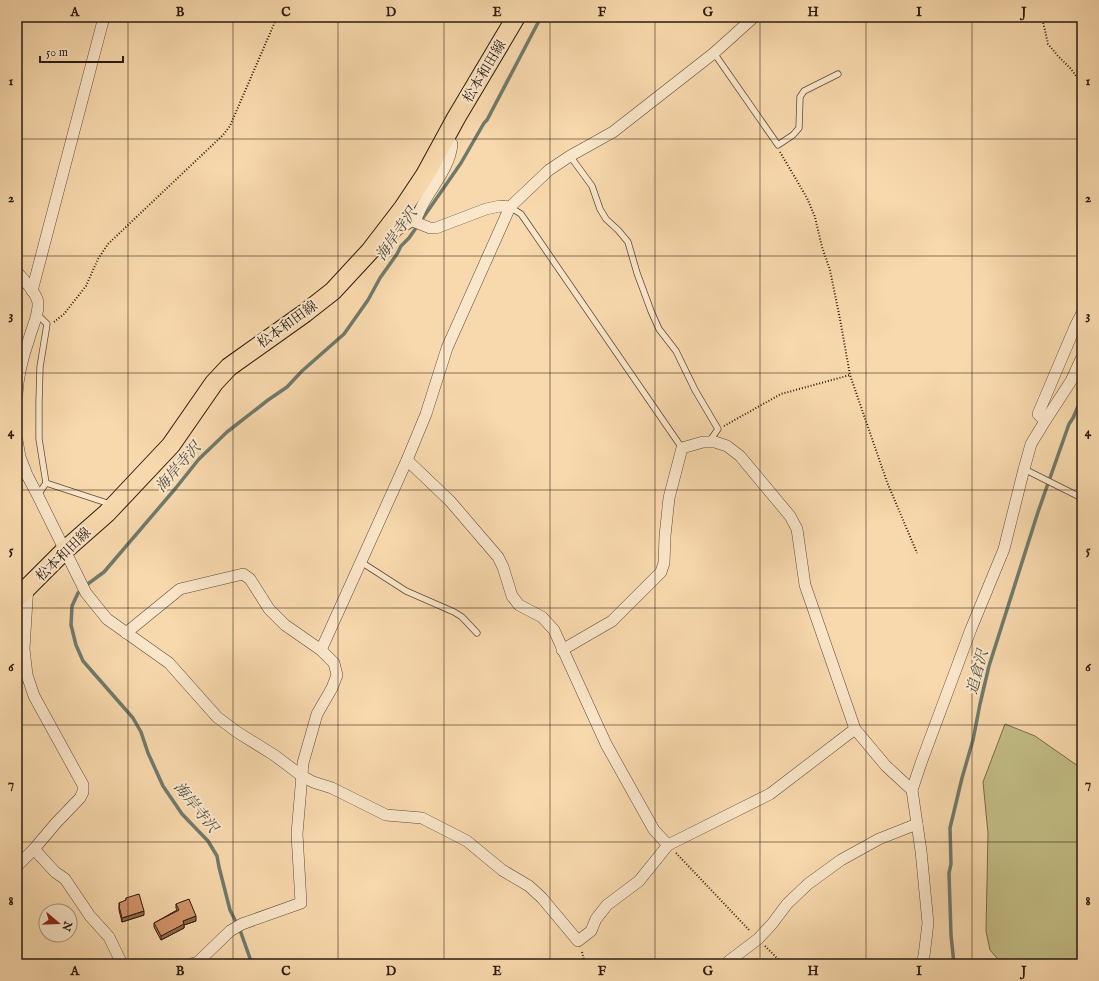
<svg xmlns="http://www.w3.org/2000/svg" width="1099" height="981" viewBox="0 0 1099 981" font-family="'IM FELL English','Noto Serif JP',serif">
<rect width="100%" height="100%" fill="#f8d9ad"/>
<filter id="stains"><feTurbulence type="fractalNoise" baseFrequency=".005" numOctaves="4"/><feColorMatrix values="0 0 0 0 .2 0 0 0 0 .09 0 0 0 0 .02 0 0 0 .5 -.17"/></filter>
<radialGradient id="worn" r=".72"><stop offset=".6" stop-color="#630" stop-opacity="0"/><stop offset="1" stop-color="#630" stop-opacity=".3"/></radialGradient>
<!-- green -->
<path fill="#c3be86" stroke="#776c4a" d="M 1005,724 L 1035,736 L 1078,766 L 1082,766 L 1082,964 L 1002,964 L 990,950 L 986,931 L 988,833 L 983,782 Z"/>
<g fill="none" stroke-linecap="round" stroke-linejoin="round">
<!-- stream -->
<g stroke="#6f7a6c" stroke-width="3.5">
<path d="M 252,964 L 240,930 L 230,910 L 219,867 L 217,856 L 208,841 L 182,814 L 163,786 L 148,753 L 141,732 L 133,718 L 83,661 L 76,645 L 71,625 L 72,606 L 78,593 L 85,586 L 104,572 L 175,489 L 199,459 L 227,432 L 268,400 L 287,387 L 302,371 L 344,334 L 368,300 L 380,278 L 397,254 L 401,246 L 409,238 L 461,163 L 484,123 L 487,120 L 541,17"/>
<path d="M 954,964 L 951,935 L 949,873 L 951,864 L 950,828 L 962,778 L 973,740 L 980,704 L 989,666 L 1038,512 L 1069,424 L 1073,418 L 1082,397"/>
</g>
<defs>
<g id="service">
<path d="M 714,53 L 778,145 L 793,135 L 799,128 L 800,97 L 804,91 L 838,74"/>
<path d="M 570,156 L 592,186 L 600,209 L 606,219 L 618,230 L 628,242 L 637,273 L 651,311 L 659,329 L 676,351 L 695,390 L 718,429 L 709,442"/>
<path d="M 510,207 L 521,214 L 682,448"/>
<path d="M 373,251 L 383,251 L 399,232 L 415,222"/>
<path d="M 37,314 L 47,324 L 40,367 L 39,402 L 39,439 L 46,483 L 38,495"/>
<path d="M 1024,469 L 1082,498"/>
<path d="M 46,483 L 110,504"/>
<path d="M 361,562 L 406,591 L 454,612 L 462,617 L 477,633"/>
</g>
<g id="minor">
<path d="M 445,138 L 452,144 C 450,167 433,185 423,204 C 420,210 417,216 415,222 L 430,228 L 436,228 L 486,209 L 500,206 L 510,207"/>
<path d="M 17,272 C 23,279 37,293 38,303 C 39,315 32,327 29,339 C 23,356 18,375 17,394"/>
<path d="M 32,291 L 104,17"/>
<path d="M 1045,421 L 1071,381 L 1082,357"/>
<path d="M 17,440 L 20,457 L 27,475 L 38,496 L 86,593 L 107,619 L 169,663 L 217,717 L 237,732 L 274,755 L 302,776 L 313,782 L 332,788 L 386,815 L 422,818 L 467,841 L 502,870 L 529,886 L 542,898 L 578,941 L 591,931 L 596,919 L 607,905 L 639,881 L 668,845 L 770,794 L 855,729"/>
<path d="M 407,460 L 450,501 L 498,557 L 503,567 L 512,596 L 519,605 L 542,617 L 554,630 L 606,744 L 654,830 L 668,845"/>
<path d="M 126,633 L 180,589 L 243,574 L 250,579 L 269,609 L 285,625 L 321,650 L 334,663 L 337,675 L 332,688 L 317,714 L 303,763 L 297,834 L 301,903 L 242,924 L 230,931 L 198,962 L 191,964"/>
<path d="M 321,650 L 407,460 L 426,414 L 447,348 L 510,207 L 549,170 L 570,156 L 613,132 L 714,53 L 754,17"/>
<path d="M 562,650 L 612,621 L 661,572 L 664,563 L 665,536 L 669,498 L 682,448 L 703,442 L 715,442 L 727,446 L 740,456 L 790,516 L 797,529 L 805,585 L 855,729 L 886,766 L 912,790"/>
<path d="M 34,849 L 55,872 L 65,879 L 90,916 L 109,937 L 122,964"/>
<path d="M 17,866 L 34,849 L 56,823 L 80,798 L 83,792 L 83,785 L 34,696 L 27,675 L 24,649 L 27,600 L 28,587"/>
<path d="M 726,964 L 729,961 L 758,939 L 772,924 L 787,904 L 808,884 L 841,860 L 879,839 L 917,824"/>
<path d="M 921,964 L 924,956 L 928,923 L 921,851 L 912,790 L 921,763 L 971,629 L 1004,549 L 1024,469 L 1031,444 L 1045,421 L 1038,414 L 1075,327 L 1082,313"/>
</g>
<path id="primary" d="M 17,598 L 65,550 L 107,513 L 171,445 L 214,383 L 229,367 L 305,313 L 333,291 L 370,251 L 403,208 L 425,175 L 456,118 L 516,17"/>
</defs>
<!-- service casing -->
<use href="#service" stroke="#5e4a36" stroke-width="7"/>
<!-- minor casing -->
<use href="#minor" stroke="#5e4a36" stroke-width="12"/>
<!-- primary casing -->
<use href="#primary" stroke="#2b1b0f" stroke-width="20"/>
<!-- path -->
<g stroke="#2b1b0f" stroke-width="2" stroke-dasharray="1 2" stroke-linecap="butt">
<path d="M 1042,17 L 1048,44 L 1058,56 L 1071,69 L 1082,84"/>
<path d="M 780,152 L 807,198 L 815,217 L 822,247 L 830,270 L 840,319 L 850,375 L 887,482 L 917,553"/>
<path d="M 54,322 L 64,314 L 86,286 L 98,259 L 108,244 L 223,135 L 230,126 L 277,17"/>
<path d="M 724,426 L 781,394 L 850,375"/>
<path d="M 676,853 L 750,931"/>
<path d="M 765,946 L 783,964"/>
<path d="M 582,952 L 585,964"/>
</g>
<!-- service -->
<use href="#service" stroke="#fae6ca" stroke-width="5.5"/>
<!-- minor -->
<use href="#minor" stroke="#fae6ca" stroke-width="11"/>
<!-- primary -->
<use href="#primary" stroke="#f8d9ad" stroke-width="18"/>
</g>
<!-- wall -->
<g fill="#b57f5a" stroke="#2b1b0f">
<path d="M 126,898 L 144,915 L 122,922 L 119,910 L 119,903 L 126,901 Z"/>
<path d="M 176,904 L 196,921 L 184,925 L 184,928 L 161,940 L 154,927 L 154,923 L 177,910 L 176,908 Z"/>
</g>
<!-- shaded-wall -->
<g fill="#94684a" stroke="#2b1b0f">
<path d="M 144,911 L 144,915 L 122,922 L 122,918 Z"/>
<path d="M 196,916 L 196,921 L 184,925 L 184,928 L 161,940 L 161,936 L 183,921 Z"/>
</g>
<!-- building -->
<g fill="#d39469" stroke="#2b1b0f">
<path d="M 139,894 L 144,911 L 122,918 L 119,906 L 120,905 L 119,903 L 126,900 L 126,898 Z"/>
<path d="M 189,899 L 196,916 L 183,921 L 184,924 L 161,936 L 154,923 L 179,910 L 176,904 Z"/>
</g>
<!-- grid -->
<path fill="none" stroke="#2b1b0f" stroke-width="1" stroke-opacity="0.55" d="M 128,17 L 128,964M 233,17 L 233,964M 338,17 L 338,964M 444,17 L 444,964M 550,17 L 550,964M 655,17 L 655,964M 760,17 L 760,964M 866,17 L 866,964M 972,17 L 972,964M 17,139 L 1082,139M 17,256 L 1082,256M 17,373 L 1082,373M 17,490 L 1082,490M 17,608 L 1082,608M 17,725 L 1082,725M 17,842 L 1082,842"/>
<g text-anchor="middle" stroke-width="4" stroke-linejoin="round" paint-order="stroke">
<!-- street labels -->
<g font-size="14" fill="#2b1b0f" stroke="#fae6ca">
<text transform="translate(484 71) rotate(-59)" y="5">松本和田線</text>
<text transform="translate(287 324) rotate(-36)" y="5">松本和田線</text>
<text transform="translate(63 554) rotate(-44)" y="5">松本和田線</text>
</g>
<!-- water labels -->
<g font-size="15" font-style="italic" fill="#4d4b3e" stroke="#fae6ca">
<text transform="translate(396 234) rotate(-55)" y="5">海岸寺沢</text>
<text transform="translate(178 467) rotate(-49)" y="5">海岸寺沢</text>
<text transform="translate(977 672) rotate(-75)" y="5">追倉沢</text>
<text transform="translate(196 807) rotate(51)" y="5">海岸寺沢</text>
</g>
</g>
<!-- margin -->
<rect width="1099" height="981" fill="none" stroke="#f8d9ad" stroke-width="44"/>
<!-- north arrow -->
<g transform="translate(58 923) rotate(109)"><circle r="19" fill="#fae6ca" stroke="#a7957f"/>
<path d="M0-3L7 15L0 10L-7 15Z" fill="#8f2418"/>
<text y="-6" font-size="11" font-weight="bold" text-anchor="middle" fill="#2b1b0f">N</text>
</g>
<!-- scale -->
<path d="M40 56v6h83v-6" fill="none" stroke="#2b1b0f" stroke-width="2"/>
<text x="46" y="56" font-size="12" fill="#2b1b0f" stroke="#fae6ca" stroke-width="3" paint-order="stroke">50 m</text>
<rect x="22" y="22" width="1055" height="937" fill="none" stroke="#2b1b0f" stroke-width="1.5"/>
<g font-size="13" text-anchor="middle" font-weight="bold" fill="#2b1b0f">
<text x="75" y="16">A</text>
<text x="180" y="16">B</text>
<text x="286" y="16">C</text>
<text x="391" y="16">D</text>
<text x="497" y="16">E</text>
<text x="602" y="16">F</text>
<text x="708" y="16">G</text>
<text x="813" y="16">H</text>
<text x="919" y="16">I</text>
<text x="1024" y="16">J</text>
<text x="11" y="85">1</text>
<text x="1088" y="85">1</text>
<text x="11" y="202">2</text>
<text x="1088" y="202">2</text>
<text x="11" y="319">3</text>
<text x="1088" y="319">3</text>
<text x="11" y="436">4</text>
<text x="1088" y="436">4</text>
<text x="11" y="554">5</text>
<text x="1088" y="554">5</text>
<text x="11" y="671">6</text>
<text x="1088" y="671">6</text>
<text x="11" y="788">7</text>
<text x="1088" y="788">7</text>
<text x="11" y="905">8</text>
<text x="1088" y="905">8</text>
<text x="75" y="975">A</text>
<text x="180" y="975">B</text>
<text x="286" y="975">C</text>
<text x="391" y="975">D</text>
<text x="497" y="975">E</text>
<text x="602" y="975">F</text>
<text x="708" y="975">G</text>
<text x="813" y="975">H</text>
<text x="919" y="975">I</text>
<text x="1024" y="975">J</text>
</g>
<rect width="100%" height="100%" filter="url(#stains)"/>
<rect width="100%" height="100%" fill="url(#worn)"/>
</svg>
